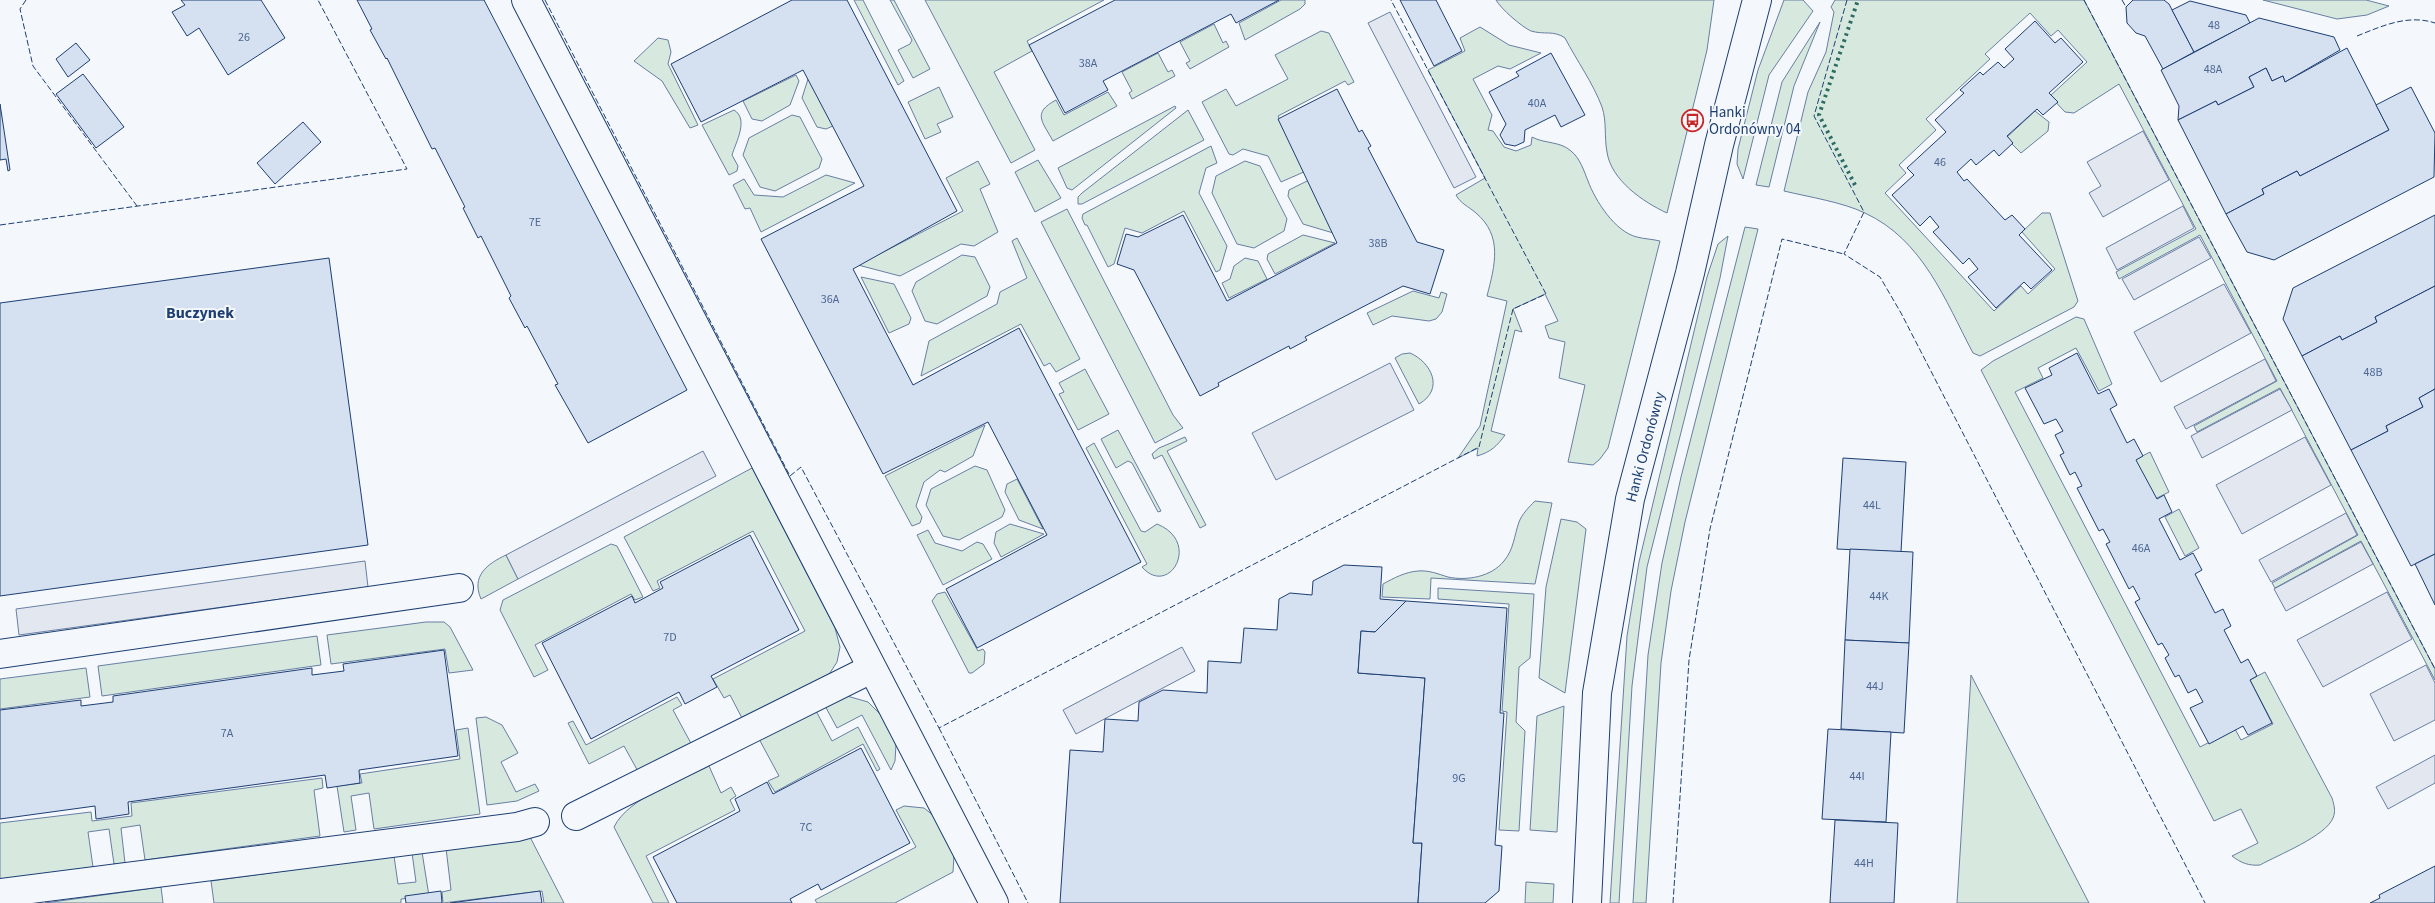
<svg xmlns="http://www.w3.org/2000/svg" width="2435" height="903" viewBox="0 0 2435 903" font-family="'Source Sans 3',sans-serif">
<rect width="100%" height="100%" fill="#f4f7fb"/>
<!-- green -->
<g fill="#d7e8df" stroke="#687fa3">
<path d="M 854,0 L 863,0 L 904,81 L 898,85 Z"/>
<path d="M 890,0 L 894,0 L 930,69 L 913,78 L 898,50 L 910,44 L 912,40 Z"/>
<path d="M 925,0 L 1104,0 L 1027,41 L 1032,51 L 994,72 L 1035,150 L 1011,163 Z"/>
<path d="M 1281,0 L 1305,0 L 1305,4 L 1300,9 L 1245,40 L 1239,23 Z"/>
<path d="M 1496,0 L 1714,0 L 1707,50 L 1667,213 C 1643,202 1611,180 1607,152 C 1604,136 1607,122 1602,107 C 1593,83 1577,61 1565,38 C 1554,30 1544,35 1531,31 C 1522,27 1501,9 1496,0 Z"/>
<path d="M 1784,0 L 1803,0 L 1813,11 L 1769,75 L 1743,179 L 1737,164 L 1738,149 L 1758,70 Z"/>
<path d="M 1835,0 L 2084,0 L 2435,669 L 2435,680 L 2361,541 L 2275,588 L 2272,583 L 2358,535 L 2280,388 L 2197,432 L 2194,426 L 2277,381 L 2200,235 L 2119,279 L 2116,272 L 2196,229 L 2119,84 L 2074,113 L 2065,112 L 2050,96 L 2087,62 L 2058,30 L 2051,36 L 2030,13 L 1985,54 L 1990,59 L 1926,119 L 1936,130 L 1899,165 L 1906,173 L 1885,193 L 1994,311 L 2021,286 L 2028,294 L 2055,269 L 2022,232 L 2042,213 L 2050,213 L 2078,301 L 2074,307 L 1980,356 L 1973,353 C 1945,300 1923,240 1865,213 C 1842,202 1809,197 1784,191 L 1808,92 L 1826,52 L 1834,12 L 1831,7 Z"/>
<path d="M 2263,0 L 2366,0 L 2389,6 L 2367,15 L 2337,19 Z"/>
<path d="M 1820,22 L 1794,86 L 1769,187 L 1756,185 L 1782,82 Z"/>
<path d="M 1214,24 L 1223,43 L 1226,41 L 1229,47 L 1190,69 L 1186,63 L 1190,61 L 1180,42 Z"/>
<path d="M 1480,27 L 1509,45 L 1541,53 L 1510,69 L 1498,66 L 1473,79 L 1492,115 L 1488,130 L 1493,131 L 1504,147 L 1516,151 L 1531,145 L 1532,137 C 1545,144 1560,141 1571,151 C 1580,158 1584,171 1588,181 C 1595,200 1615,232 1637,237 C 1644,239 1652,239 1660,241 L 1608,448 L 1600,459 L 1593,465 L 1568,462 L 1585,385 L 1559,378 L 1565,342 L 1549,338 L 1545,326 L 1558,321 L 1545,294 L 1513,309 L 1522,332 L 1515,330 L 1491,431 L 1505,435 C 1497,446 1491,452 1477,456 L 1478,448 L 1458,458 L 1480,426 L 1507,301 L 1487,296 C 1495,265 1503,236 1476,213 C 1468,206 1461,204 1456,195 L 1485,178 L 1428,70 L 1465,51 L 1460,38 Z"/>
<path d="M 1321,31 L 1329,33 L 1354,82 L 1348,85 L 1345,81 L 1278,116 L 1306,171 L 1281,182 L 1268,156 L 1243,149 L 1233,155 L 1229,154 L 1202,102 L 1226,89 L 1236,106 L 1288,79 L 1275,55 Z"/>
<path d="M 658,38 L 668,40 L 671,52 L 668,64 L 698,125 L 690,128 L 662,81 L 634,61 Z"/>
<path d="M 1158,53 L 1168,72 L 1172,70 L 1175,76 L 1132,99 L 1129,93 L 1132,91 L 1122,72 Z"/>
<path d="M 796,75 L 799,81 L 790,105 L 762,121 L 752,119 L 743,101 Z"/>
<path d="M 809,76 L 835,125 L 826,129 L 817,127 L 802,98 Z"/>
<path d="M 939,87 L 953,117 L 937,124 L 941,132 L 925,139 L 908,102 Z"/>
<path d="M 1108,92 L 1117,106 L 1053,141 C 1042,121 1032,113 1056,100 L 1064,115 Z"/>
<path d="M 1175,106 L 1176,108 L 1072,190 L 1067,188 L 1058,168 Z"/>
<path d="M 734,110 C 749,119 736,142 732,155 L 738,166 L 737,171 L 729,175 L 702,125 Z"/>
<path d="M 1188,110 L 1204,140 L 1082,204 L 1078,204 L 1078,197 L 1082,193 Z"/>
<path d="M 2035,111 L 2049,122 L 2048,131 L 2021,153 L 2006,138 Z"/>
<path d="M 792,115 L 800,117 L 822,159 L 819,168 L 775,191 L 760,187 L 743,155 L 749,138 Z"/>
<path d="M 1211,146 L 1217,163 L 1206,168 L 1199,193 L 1227,246 L 1220,270 L 1216,272 L 1184,211 L 1142,233 L 1125,228 L 1114,264 L 1108,267 L 1087,225 L 1085,225 L 1082,218 L 1083,214 Z"/>
<path d="M 1038,160 L 1061,198 L 1035,212 L 1015,172 Z"/>
<path d="M 978,161 L 990,184 L 980,189 L 998,232 L 974,246 L 961,244 L 900,276 L 858,265 L 963,211 L 946,178 Z"/>
<path d="M 1245,161 L 1260,166 L 1287,219 L 1284,231 L 1254,248 L 1237,244 L 1212,193 L 1216,176 Z"/>
<path d="M 826,175 L 855,183 L 761,232 L 750,208 L 745,209 L 733,185 L 744,179 L 754,195 L 783,197 Z"/>
<path d="M 1311,179 L 1340,235 L 1303,224 L 1288,196 L 1289,190 Z"/>
<path d="M 1067,209 L 1173,415 L 1183,428 L 1155,443 L 1041,222 Z"/>
<path d="M 1745,227 L 1758,229 L 1685,522 L 1671,591 L 1661,663 L 1646,903 L 1633,903 L 1648,655 L 1662,563 L 1681,477 Z"/>
<path d="M 1303,235 L 1335,243 L 1275,274 L 1267,259 L 1268,254 Z"/>
<path d="M 1728,236 L 1720,278 L 1647,567 L 1632,686 L 1619,903 L 1610,903 L 1627,636 L 1639,562 L 1707,277 L 1718,244 Z"/>
<path d="M 1017,238 L 1080,359 L 1056,372 L 1050,363 L 1044,366 L 1021,324 L 921,376 L 929,341 L 997,304 L 1000,292 L 1027,278 L 1012,241 Z"/>
<path d="M 962,255 L 975,257 L 990,287 L 987,296 L 937,324 L 925,321 L 912,291 L 916,282 Z"/>
<path d="M 1245,258 L 1258,261 L 1267,279 L 1229,298 L 1222,283 L 1230,279 L 1234,266 Z"/>
<path d="M 861,277 L 894,284 L 911,318 L 909,324 L 889,333 Z"/>
<path d="M 1413,291 L 1439,298 L 1441,292 L 1447,294 L 1442,312 L 1436,319 L 1429,321 L 1392,316 L 1373,325 L 1367,313 Z"/>
<path d="M 2076,317 L 2084,319 L 2112,384 L 2099,391 L 2076,348 L 2038,368 L 2043,378 L 2015,392 L 2200,747 L 2235,729 L 2241,740 L 2273,724 L 2250,680 L 2265,672 L 2332,798 C 2334,805 2336,811 2333,818 C 2326,836 2278,855 2260,865 C 2249,866 2241,863 2232,856 L 2258,843 L 2241,809 L 2214,821 L 1981,370 L 1993,361 Z"/>
<path d="M 1410,353 C 1431,362 1445,389 1419,404 L 1395,358 L 1402,354 Z"/>
<path d="M 1085,369 L 1109,414 L 1078,430 L 1059,394 L 1064,392 L 1059,383 Z"/>
<path d="M 985,425 L 973,456 L 945,472 L 940,470 L 924,482 L 916,506 L 922,517 L 920,523 L 912,526 L 885,476 Z"/>
<path d="M 1118,430 L 1161,511 L 1158,512 L 1132,463 L 1128,461 L 1116,468 L 1101,439 Z"/>
<path d="M 1185,437 L 1187,441 L 1167,451 L 1206,525 L 1200,528 L 1162,455 L 1154,459 L 1152,454 L 1159,448 Z"/>
<path d="M 1094,443 L 1141,531 L 1145,532 L 1157,524 C 1202,542 1169,598 1142,567 L 1147,564 L 1086,448 Z"/>
<path d="M 2150,452 L 2169,492 L 2155,499 L 2135,460 Z"/>
<path d="M 975,466 L 987,470 L 1005,510 L 1002,517 L 959,540 L 943,536 L 926,505 L 931,489 Z"/>
<path d="M 752,468 L 835,628 L 840,647 L 837,662 L 828,676 L 743,720 L 730,695 L 724,698 L 713,679 L 805,631 L 753,531 L 657,581 L 660,588 L 653,591 L 624,537 Z"/>
<path d="M 1017,479 L 1043,529 L 1019,520 L 1005,492 L 1007,484 Z"/>
<path d="M 1535,501 L 1552,503 L 1535,584 L 1431,578 L 1430,599 L 1382,597 L 1383,584 C 1394,578 1405,572 1418,571 C 1429,570 1438,574 1448,577 C 1467,581 1491,577 1504,561 C 1514,549 1514,536 1519,522 C 1522,514 1529,507 1535,501 Z"/>
<path d="M 2179,509 L 2199,548 L 2185,556 L 2165,517 Z"/>
<path d="M 1561,519 L 1577,522 L 1586,529 L 1565,693 L 1539,678 L 1546,587 Z"/>
<path d="M 1010,524 L 1044,534 L 1001,557 L 994,543 L 996,532 Z"/>
<path d="M 928,530 L 935,543 L 962,551 L 977,542 L 983,544 L 992,559 L 943,585 L 917,535 Z"/>
<path d="M 611,544 L 617,546 L 643,597 L 635,600 L 631,594 L 535,645 L 548,670 L 534,677 L 500,610 L 503,600 Z"/>
<path d="M 506,555 L 518,579 L 481,599 C 471,576 487,564 506,555 Z"/>
<path d="M 1438,588 L 1534,594 L 1530,658 L 1519,667 L 1516,722 L 1525,731 L 1519,831 L 1499,830 L 1507,712 L 1502,711 L 1509,604 L 1438,599 Z"/>
<path d="M 945,592 L 978,651 L 983,649 L 985,652 L 984,664 L 972,673 L 969,673 L 932,601 L 937,594 Z"/>
<path d="M 426,622 L 444,622 L 450,627 L 473,670 L 449,673 L 445,649 L 331,664 L 327,635 Z"/>
<path d="M 317,636 L 321,665 L 102,696 L 98,666 Z"/>
<path d="M 86,668 L 90,697 L 0,709 L 0,679 Z"/>
<path d="M 1971,675 L 2089,903 L 1957,903 Z"/>
<path d="M 847,696 L 868,702 L 881,715 L 896,744 L 895,761 L 891,770 L 862,715 L 837,728 L 824,704 Z"/>
<path d="M 677,697 L 682,705 L 673,710 L 693,747 L 640,775 L 624,746 L 589,764 L 568,723 L 573,721 L 586,745 Z"/>
<path d="M 1564,706 L 1557,832 L 1530,830 L 1537,716 Z"/>
<path d="M 815,709 L 832,741 L 858,727 L 880,769 L 877,771 L 863,744 L 775,792 L 768,781 L 779,776 L 759,739 Z"/>
<path d="M 486,717 L 502,725 L 518,753 L 501,762 L 516,792 L 535,784 L 539,791 L 517,801 L 487,805 L 476,718 Z"/>
<path d="M 468,728 L 480,814 L 374,829 L 369,793 L 351,796 L 356,830 L 344,832 L 337,786 L 362,783 L 360,774 L 460,759 L 456,730 Z"/>
<path d="M 709,766 L 721,793 L 731,787 L 736,796 L 730,800 L 735,810 L 646,856 L 669,903 L 653,903 L 614,827 C 628,798 681,780 709,766 Z"/>
<path d="M 322,778 L 323,788 L 314,790 L 320,836 L 145,860 L 140,825 L 121,828 L 125,863 L 114,864 L 109,829 L 88,832 L 93,867 L 0,880 L 0,823 L 91,812 L 92,821 L 132,816 L 131,803 Z"/>
<path d="M 904,806 L 924,808 L 934,816 L 954,855 L 953,872 L 895,903 L 817,903 L 815,900 L 916,847 L 896,810 Z"/>
<path d="M 530,837 L 564,903 L 544,903 L 542,891 L 443,903 L 442,892 L 451,890 L 446,848 Z"/>
<path d="M 422,852 L 429,896 L 401,899 L 401,903 L 214,903 L 211,881 L 394,856 L 398,884 L 416,882 L 412,853 Z"/>
<path d="M 1526,882 L 1554,884 L 1553,903 L 1525,903 Z"/>
<path d="M 161,887 L 163,903 L 45,903 Z"/>
</g>
<!-- parking -->
<g fill="#e3e8f0" stroke="#687fa3">
<path d="M 1390,12 L 1476,177 L 1454,188 L 1368,23 Z"/>
<path d="M 2143,131 L 2169,180 L 2103,217 L 2089,193 L 2101,186 L 2087,162 Z"/>
<path d="M 2183,206 L 2194,228 L 2117,270 L 2106,248 Z"/>
<path d="M 2199,237 L 2211,258 L 2134,300 L 2122,279 Z"/>
<path d="M 2224,284 L 2251,333 L 2161,382 L 2134,332 Z"/>
<path d="M 2265,359 L 2276,381 L 2186,429 L 2174,407 Z"/>
<path d="M 1390,363 L 1414,410 L 1276,480 L 1252,433 Z"/>
<path d="M 2280,389 L 2292,410 L 2202,458 L 2191,436 Z"/>
<path d="M 2305,437 L 2331,485 L 2242,534 L 2216,485 Z"/>
<path d="M 703,451 L 716,476 L 518,579 L 506,555 Z"/>
<path d="M 2346,513 L 2357,535 L 2271,582 L 2259,560 Z"/>
<path d="M 2361,542 L 2373,564 L 2286,611 L 2274,589 Z"/>
<path d="M 365,561 L 368,587 L 19,635 L 16,609 Z"/>
<path d="M 2387,592 L 2412,639 L 2323,687 L 2297,640 Z"/>
<path d="M 1182,647 L 1195,671 L 1076,734 L 1063,710 Z"/>
<path d="M 2426,665 L 2435,683 L 2435,720 L 2394,741 L 2370,694 Z"/>
<path d="M 2435,755 L 2435,783 L 2388,809 L 2376,787 Z"/>
</g>
<!-- building -->
<g fill="#d5e0f0" stroke="#1d3f73">
<path d="M 181,0 L 261,0 L 285,38 L 228,75 L 199,28 L 187,36 L 172,12 L 185,5 Z"/>
<path d="M 357,0 L 484,0 L 687,390 L 588,443 L 555,385 L 558,384 L 527,326 L 525,328 L 509,298 L 511,296 L 481,236 L 478,238 L 463,208 L 465,207 L 435,148 L 432,149 L 387,58 L 386,59 L 370,30 L 372,29 Z"/>
<path d="M 792,0 L 847,0 L 957,211 L 853,269 L 913,385 L 1019,328 L 1141,562 L 977,648 L 946,589 L 1047,535 L 988,422 L 883,474 L 761,239 L 864,186 L 803,70 L 701,122 L 671,64 Z"/>
<path d="M 1115,0 L 1279,0 L 1236,23 L 1231,14 L 1103,81 L 1108,90 L 1065,113 L 1029,45 Z"/>
<path d="M 1400,0 L 1436,0 L 1462,51 L 1434,66 Z"/>
<path d="M 2133,0 L 2164,0 L 2169,4 L 2194,52 L 2163,69 L 2145,36 L 2136,33 L 2127,23 L 2126,7 Z"/>
<path d="M 2190,1 L 2246,15 L 2250,23 L 2194,52 L 2172,10 Z"/>
<path d="M 2259,18 L 2334,37 L 2340,50 L 2285,82 L 2283,76 L 2272,81 L 2266,68 L 2249,77 L 2254,87 L 2218,105 L 2216,101 L 2178,120 L 2179,106 L 2161,70 Z"/>
<path d="M 2035,21 L 2055,43 L 2061,38 L 2083,62 L 2049,93 L 2058,102 L 2043,115 L 2037,109 L 2007,136 L 2013,143 L 1999,156 L 1994,150 L 1976,165 L 1971,159 L 1957,172 L 1964,181 L 1967,179 L 2005,220 L 2012,215 L 2025,229 L 2019,235 L 2052,270 L 2031,289 L 2024,282 L 1996,308 L 1968,277 L 1978,269 L 1969,258 L 1963,264 L 1933,232 L 1939,227 L 1930,216 L 1920,226 L 1892,195 L 1914,175 L 1907,168 L 1946,132 L 1935,120 L 1964,93 L 1960,90 L 1980,72 L 1983,75 L 1998,62 L 2004,68 L 2014,59 L 2005,49 Z"/>
<path d="M 76,43 L 90,60 L 68,77 L 56,59 Z"/>
<path d="M 2347,48 L 2389,130 L 2300,176 L 2297,171 L 2262,189 L 2264,194 L 2226,214 L 2178,120 L 2216,101 L 2218,105 L 2254,87 L 2249,77 L 2266,68 L 2272,81 L 2283,76 L 2285,82 Z"/>
<path d="M 1551,53 L 1585,115 L 1561,127 L 1555,115 L 1525,130 L 1524,142 L 1515,146 L 1505,144 L 1500,135 L 1506,124 L 1489,92 L 1519,76 L 1516,72 Z"/>
<path d="M 83,74 L 124,127 L 96,148 L 56,94 Z"/>
<path d="M 2411,87 L 2435,133 L 2434,177 L 2274,260 L 2247,252 L 2226,214 L 2264,194 L 2262,189 L 2297,171 L 2300,176 L 2389,130 L 2376,105 Z"/>
<path d="M 1337,89 L 1359,132 L 1362,130 L 1371,146 L 1368,148 L 1417,242 L 1444,250 L 1430,294 L 1403,286 L 1305,337 L 1307,340 L 1290,349 L 1289,346 L 1218,383 L 1219,386 L 1200,396 L 1134,270 L 1117,264 L 1126,234 L 1138,237 L 1183,215 L 1227,301 L 1337,243 L 1278,119 Z"/>
<path d="M 0,104 L 10,170 L 8,171 L 6,159 L 0,160 Z"/>
<path d="M 303,122 L 321,142 L 275,184 L 257,163 Z"/>
<path d="M 2435,215 L 2435,286 L 2375,317 L 2377,322 L 2342,340 L 2340,336 L 2302,356 L 2283,319 L 2293,288 Z"/>
<path d="M 329,258 L 368,545 L 0,596 L 0,303 Z"/>
<path d="M 2435,286 L 2435,389 L 2419,398 L 2423,407 L 2386,426 L 2388,431 L 2351,450 L 2302,356 L 2340,336 L 2342,340 L 2377,322 L 2375,317 Z"/>
<path d="M 2077,353 L 2098,394 L 2109,389 L 2117,405 L 2110,409 L 2127,443 L 2134,439 L 2143,456 L 2136,460 L 2157,499 L 2164,495 L 2172,512 L 2159,519 L 2180,560 L 2193,553 L 2202,570 L 2195,574 L 2215,613 L 2223,609 L 2231,626 L 2224,630 L 2241,663 L 2248,659 L 2257,676 L 2250,680 L 2272,723 L 2248,735 L 2243,726 L 2209,744 L 2190,708 L 2203,702 L 2196,689 L 2188,693 L 2179,675 L 2175,677 L 2165,658 L 2169,655 L 2162,643 L 2158,645 L 2135,602 L 2140,599 L 2133,586 L 2129,589 L 2106,544 L 2110,542 L 2103,529 L 2099,531 L 2077,488 L 2082,486 L 2075,472 L 2070,475 L 2060,455 L 2064,453 L 2055,435 L 2063,431 L 2056,419 L 2044,424 L 2025,388 L 2052,375 L 2049,368 Z"/>
<path d="M 2435,389 L 2435,554 L 2411,566 L 2351,450 L 2388,431 L 2386,426 L 2423,407 L 2419,398 Z"/>
<path d="M 1843,458 L 1906,462 L 1901,552 L 1837,549 Z"/>
<path d="M 750,535 L 799,630 L 711,676 L 717,687 L 685,704 L 679,692 L 591,739 L 542,643 L 632,596 L 635,603 L 663,588 L 660,582 Z"/>
<path d="M 1850,549 L 1913,552 L 1909,643 L 1845,640 Z"/>
<path d="M 2435,554 L 2435,605 L 2415,564 Z"/>
<path d="M 1344,565 L 1382,567 L 1380,599 L 1406,601 L 1375,632 L 1361,631 L 1358,673 L 1425,678 L 1413,843 L 1422,843 L 1418,903 L 1060,903 L 1070,750 L 1103,752 L 1105,719 L 1138,721 L 1139,702 L 1163,690 L 1207,693 L 1208,661 L 1241,663 L 1244,628 L 1277,630 L 1279,599 L 1290,593 L 1312,595 L 1313,581 Z"/>
<path d="M 1406,601 L 1507,608 L 1500,713 L 1504,713 L 1495,845 L 1502,846 L 1499,891 L 1485,903 L 1418,903 L 1422,843 L 1413,843 L 1425,678 L 1358,673 L 1361,631 L 1375,632 Z"/>
<path d="M 1845,640 L 1909,643 L 1904,733 L 1841,729 Z"/>
<path d="M 444,650 L 458,756 L 359,770 L 360,783 L 327,788 L 325,775 L 128,802 L 129,814 L 96,819 L 95,806 L 0,819 L 0,710 L 81,700 L 81,706 L 113,702 L 113,696 L 312,668 L 312,675 L 344,671 L 343,664 Z"/>
<path d="M 1828,729 L 1891,732 L 1886,822 L 1822,819 Z"/>
<path d="M 861,748 L 910,843 L 821,890 L 818,884 L 790,899 L 792,903 L 677,903 L 653,857 L 740,811 L 735,799 L 767,782 L 773,794 Z"/>
<path d="M 1835,820 L 1898,823 L 1894,903 L 1830,903 Z"/>
<path d="M 2435,866 L 2435,903 L 2370,903 L 2380,898 L 2379,895 Z"/>
<path d="M 441,891 L 442,903 L 406,903 L 405,896 Z"/>
<path d="M 540,891 L 542,903 L 450,903 Z"/>
</g>
<g fill="none" stroke-linecap="round" stroke-linejoin="round">
<defs>
<g id="street">
<path d="M 526,0 L 994,903"/>
<path d="M 0,654 L 459,588"/>
<path d="M 576,816 L 871,669"/>
<path d="M 0,893 L 517,827 L 535,822"/>
<path d="M 1587,903 L 1597,693 L 1630,499 L 1690,273 L 1719,145 L 1757,0"/>
</g>
</defs>
<!-- street casing -->
<use href="#street" stroke="#1d3f73" stroke-width="30"/>
<!-- street -->
<use href="#street" stroke="#f4f7fb" stroke-width="28"/>
<!-- hedge -->
<path stroke="#2c6c60" stroke-width="4" stroke-dasharray="2.5 4" stroke-linecap="butt" d="M 1855,185 L 1819,115 L 1858,0"/>
<!-- fence -->
<g stroke="#1d3f73" stroke-width="1" stroke-dasharray="6 2.5" stroke-linecap="butt">
<path d="M 26,0 L 20,9 L 33,66 L 137,206"/>
<path d="M 545,0 L 790,476 L 801,467 L 939,728 L 1479,447 L 1513,309 L 1546,294 L 1391,0"/>
<path d="M 1847,0 L 1814,116 L 1864,212 L 1844,254 L 1880,277 L 1901,313 L 2205,903"/>
<path d="M 2084,0 L 2435,669"/>
<path d="M 2122,0 L 2126,7"/>
<path d="M 2357,36 C 2382,26 2408,14 2435,23"/>
<path d="M 0,225 L 407,169 L 318,0"/>
<path d="M 939,728 L 1028,903"/>
<path d="M 1673,903 L 1689,660 L 1710,529 L 1782,239 L 1844,254"/>
</g>
</g>
<!-- icons -->
<defs>
<symbol id="bus-ring" viewBox="-11 -11 22 22"><circle r="9.5" fill="#f4f7fb" stroke="#c62828" stroke-width="1.5"/><path d="M-5-6H5V4H4V6H2V4H-2V6H-4V4H-5ZM-3.5-4V0h7V-4ZM-3.5 1.2v1.5H-2V1.2ZM2 1.2v1.5H3.5V1.2Z" fill="#c62828"/></symbol>
</defs>
<g fill-rule="evenodd">
<use href="#bus-ring" x="1680" y="108" width="25" height="25"/>
</g>
<g text-anchor="middle" stroke-width="4" stroke-linejoin="round" paint-order="stroke">
<!-- number labels -->
<g font-size="12" fill="#4b6792">
<text x="2214" y="29">48</text>
<text x="244" y="41">26</text>
<text x="1088" y="67">38A</text>
<text x="2213" y="73">48A</text>
<text x="1537" y="107">40A</text>
<text x="1940" y="166">46</text>
<text x="535" y="226">7E</text>
<text x="1378" y="247">38B</text>
<text x="830" y="303">36A</text>
<text x="2373" y="376">48B</text>
<text x="1872" y="509">44L</text>
<text x="2141" y="552">46A</text>
<text x="1879" y="600">44K</text>
<text x="670" y="641">7D</text>
<text x="1875" y="690">44J</text>
<text x="227" y="737">7A</text>
<text x="1857" y="780">44I</text>
<text x="1459" y="782">9G</text>
<text x="806" y="831">7C</text>
<text x="1864" y="867">44H</text>
</g>
<!-- poi labels -->
<g font-size="15" fill="#1d3f73" stroke="#f4f7fb" text-anchor="start">
<text x="1709" y="117">Hanki<tspan x="1709" dy="17">Ordonówny 04</tspan></text>
</g>
<!-- street labels -->
<g font-size="15" fill="#1d3f73" stroke="#f4f7fb">
<text transform="translate(1645 447) rotate(-75)" y="5">Hanki Ordonówny</text>
</g>
<!-- neighbourhood labels -->
<g font-size="16" font-weight="bold" fill="#1d3f73" stroke="#f4f7fb">
<text x="200" y="318">Buczynek</text>
</g>
</g>
</svg>
